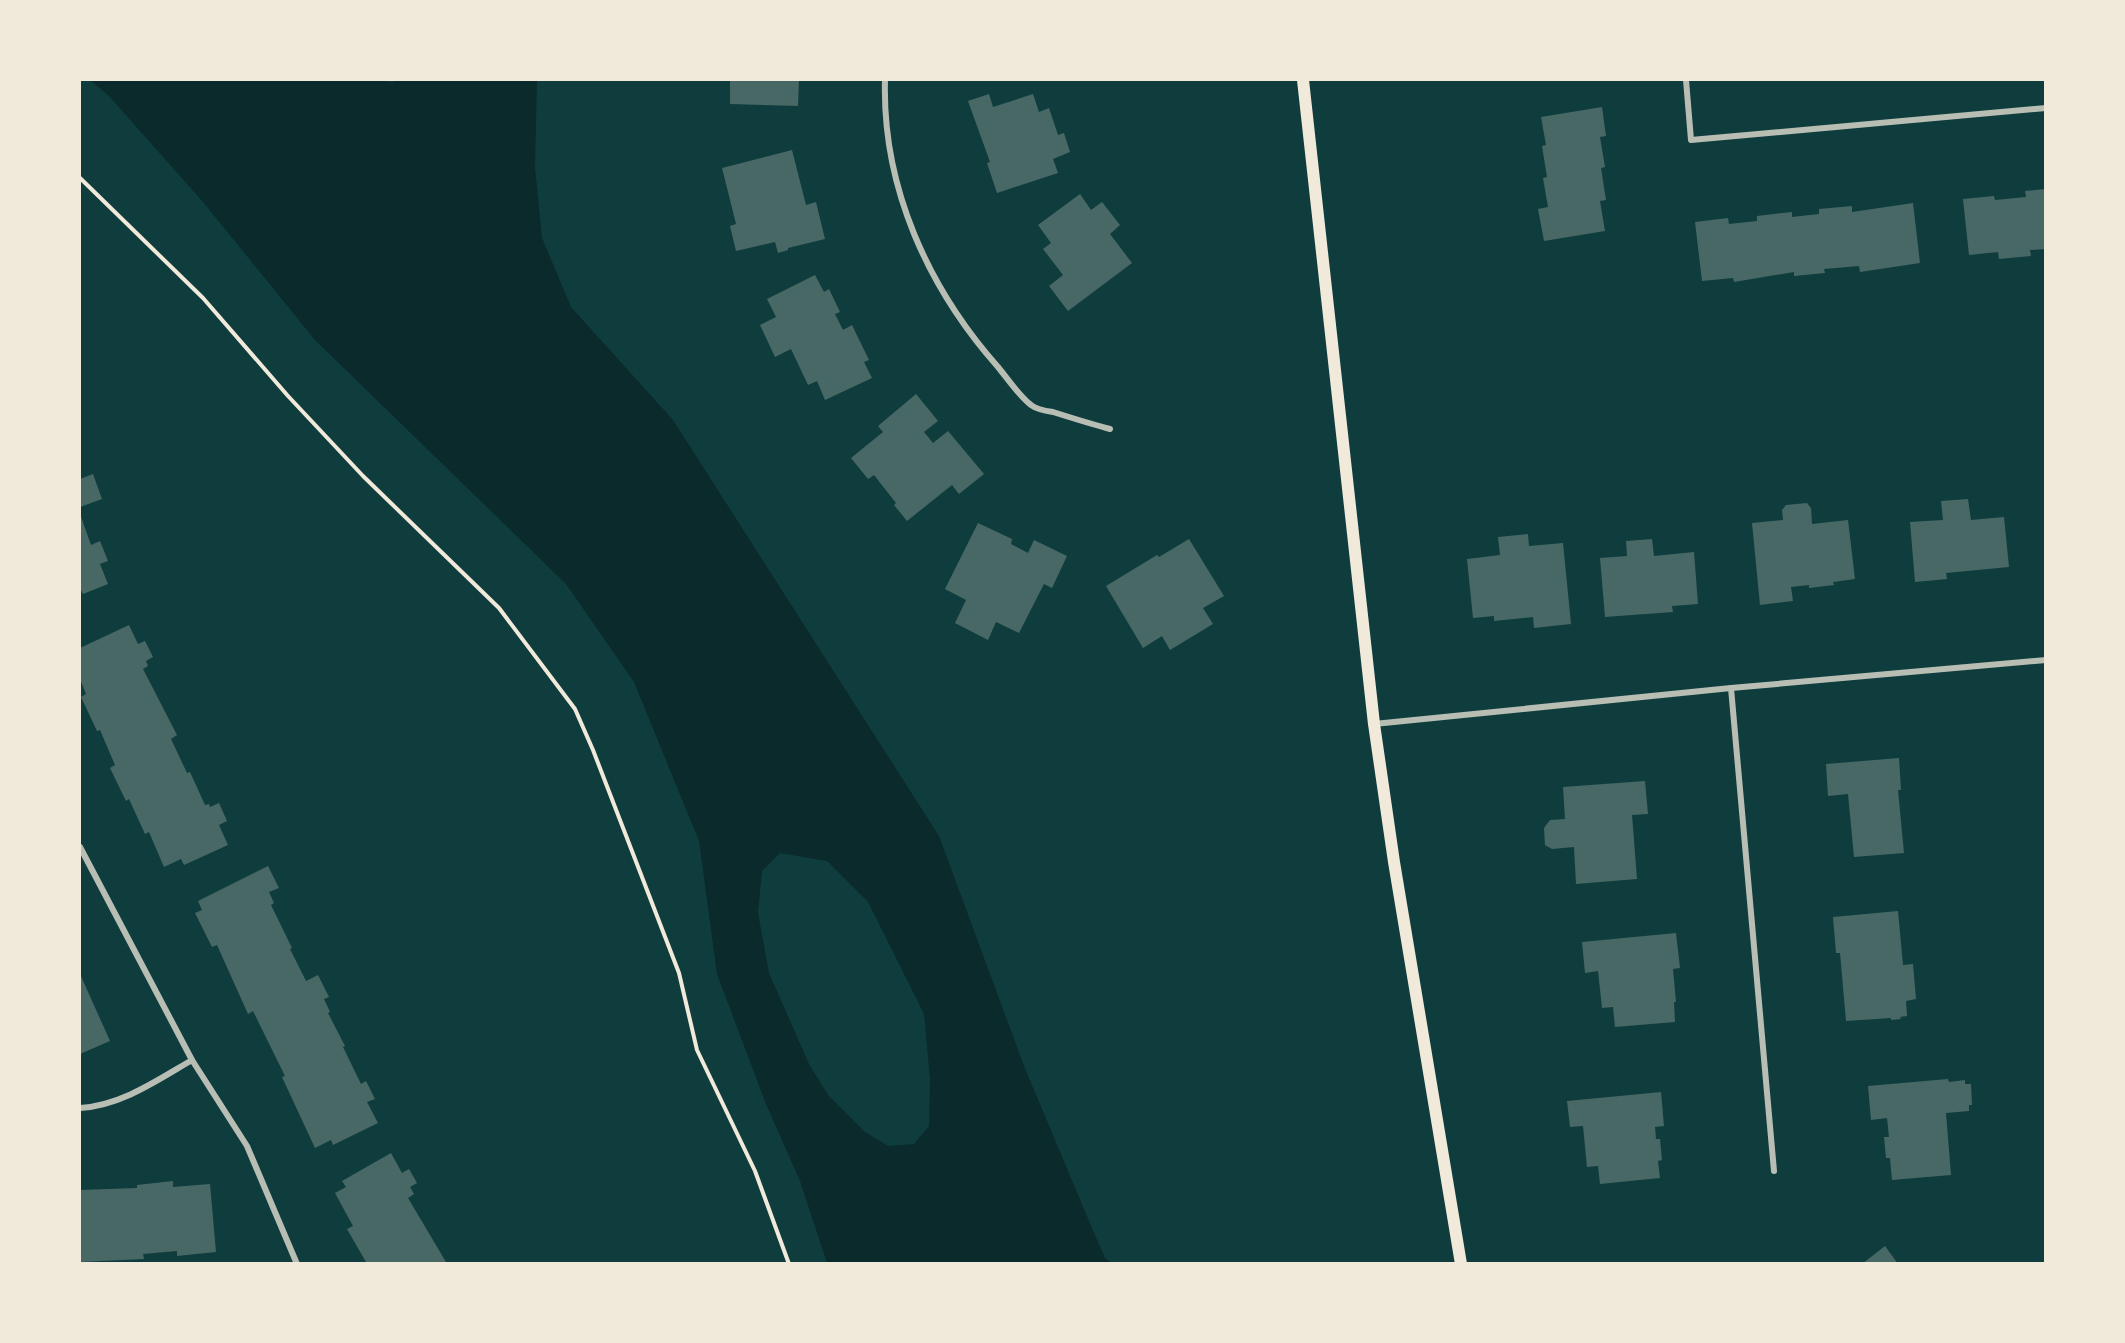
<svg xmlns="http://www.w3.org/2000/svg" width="2125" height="1343" viewBox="0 0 2125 1343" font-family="Literata,serif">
<rect width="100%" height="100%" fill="#0f3d3e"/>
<!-- water -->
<path fill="#0a2a2b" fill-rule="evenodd" d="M 90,80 L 373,80 L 393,82 L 395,80 L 537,80 L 535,167 L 542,238 L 571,307 L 673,420 L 939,836 L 1024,1066 L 1089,1221 L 1105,1258 L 1111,1263 L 827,1263 L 800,1181 L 766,1104 L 717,974 L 699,841 L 634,682 L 566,584 L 315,340 L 203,202 L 108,95 ZM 780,853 L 827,861 L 868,902 L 924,1014 L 930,1080 L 929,1126 L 914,1144 L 888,1146 L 865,1132 L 828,1095 L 809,1064 L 769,973 L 758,913 L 762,871 Z"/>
<!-- building -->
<g fill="#486865">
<path d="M 730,80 L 799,80 L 798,106 L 730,104 Z"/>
<path d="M 989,94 L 993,107 L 1033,94 L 1039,112 L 1049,108 L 1058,135 L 1064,133 L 1070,152 L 1053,159 L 1058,173 L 997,193 L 987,163 L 990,162 L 968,101 Z"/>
<path d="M 1602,107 L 1606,136 L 1600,137 L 1605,167 L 1601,168 L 1606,200 L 1600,201 L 1605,231 L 1544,241 L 1538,209 L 1548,207 L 1543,178 L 1547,177 L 1542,146 L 1546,145 L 1541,117 Z"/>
<path d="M 792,150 L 806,205 L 816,202 L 825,239 L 788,248 L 788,250 L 778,253 L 775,242 L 736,251 L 730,226 L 736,224 L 722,168 Z"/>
<path d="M 2046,189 L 2046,249 L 2030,250 L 2031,256 L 1999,259 L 1998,252 L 1969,255 L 1963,199 L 1994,196 L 1995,200 L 2026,197 L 2025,191 Z"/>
<path d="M 1080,194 L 1091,210 L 1102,202 L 1120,225 L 1110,234 L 1132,263 L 1068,311 L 1049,286 L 1063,275 L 1043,249 L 1051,243 L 1038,225 Z"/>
<path d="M 1913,203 L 1920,263 L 1860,272 L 1859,266 L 1824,269 L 1825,273 L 1794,276 L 1794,272 L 1734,282 L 1733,278 L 1702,281 L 1695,222 L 1728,218 L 1729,224 L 1757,221 L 1757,216 L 1792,212 L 1792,217 L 1819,214 L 1819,209 L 1852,206 L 1852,212 Z"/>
<path d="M 815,275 L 824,292 L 829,289 L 840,312 L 835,314 L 843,330 L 852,325 L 869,360 L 864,362 L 872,378 L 825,400 L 817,381 L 808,385 L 791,349 L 775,357 L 760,325 L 776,317 L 767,299 Z"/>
<path d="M 916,394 L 938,421 L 924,432 L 933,443 L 948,431 L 984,474 L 959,494 L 952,485 L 907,521 L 894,505 L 896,503 L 874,475 L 868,479 L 851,458 L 883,432 L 878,426 Z"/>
<path d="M 93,474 L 102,499 L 80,507 L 80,479 Z"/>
<path d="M 1968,499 L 1971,520 L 2004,517 L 2009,567 L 1946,573 L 1947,579 L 1915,582 L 1910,522 L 1943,520 L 1941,501 Z"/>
<path d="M 1807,503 L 1811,508 L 1812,524 L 1848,520 L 1855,579 L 1833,582 L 1834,585 L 1809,588 L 1809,585 L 1791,587 L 1793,601 L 1760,605 L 1752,523 L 1783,520 L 1782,510 L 1786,505 Z"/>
<path d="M 80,514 L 91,545 L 100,541 L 108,561 L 100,564 L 108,584 L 83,594 L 80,588 Z"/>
<path d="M 978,523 L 1012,539 L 1011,544 L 1028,553 L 1034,540 L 1067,556 L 1052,588 L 1044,584 L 1019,633 L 996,622 L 988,640 L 955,623 L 966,600 L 945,589 Z"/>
<path d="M 1528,534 L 1529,546 L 1563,543 L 1571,624 L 1534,628 L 1533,617 L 1494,621 L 1494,616 L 1473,618 L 1467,559 L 1500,555 L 1498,537 Z"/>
<path d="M 1189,539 L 1224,596 L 1203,608 L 1213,624 L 1170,650 L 1162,636 L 1143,648 L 1106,586 L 1157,555 L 1159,557 Z"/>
<path d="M 1652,539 L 1654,556 L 1694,552 L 1698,604 L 1672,606 L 1673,612 L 1605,617 L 1600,558 L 1627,556 L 1626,541 Z"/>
<path d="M 129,625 L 138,644 L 145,641 L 153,657 L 146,661 L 148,666 L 143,669 L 177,735 L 171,739 L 187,773 L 190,772 L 205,805 L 209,804 L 210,807 L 219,803 L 227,821 L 219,825 L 228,845 L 184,865 L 181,859 L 164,867 L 149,832 L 145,834 L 129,799 L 126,801 L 110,768 L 115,765 L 100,730 L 97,731 L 81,697 L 86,694 L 80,679 L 80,648 Z"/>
<path d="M 1899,758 L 1901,790 L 1898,790 L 1904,853 L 1854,857 L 1848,794 L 1828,796 L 1826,764 Z"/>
<path d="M 1645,781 L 1648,814 L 1632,815 L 1637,879 L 1576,884 L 1574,847 L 1552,849 L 1545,845 L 1544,828 L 1550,820 L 1565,819 L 1563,787 Z"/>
<path d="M 268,866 L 279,888 L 269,892 L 274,903 L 271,905 L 292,948 L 290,949 L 306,981 L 318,975 L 329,997 L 324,999 L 330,1012 L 328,1013 L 345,1046 L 343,1047 L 361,1084 L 366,1081 L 375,1099 L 367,1102 L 378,1123 L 333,1145 L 331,1140 L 315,1148 L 282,1077 L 285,1076 L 253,1011 L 248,1014 L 217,945 L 212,947 L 195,913 L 202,910 L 198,901 Z"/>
<path d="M 1898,911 L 1903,965 L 1913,964 L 1916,999 L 1906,1001 L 1907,1016 L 1900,1017 L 1901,1019 L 1891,1020 L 1891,1018 L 1846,1021 L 1840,953 L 1836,953 L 1833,917 Z"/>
<path d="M 1676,933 L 1680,968 L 1673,969 L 1676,1002 L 1674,1002 L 1675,1022 L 1615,1027 L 1613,1007 L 1602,1008 L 1598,971 L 1585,973 L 1582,942 Z"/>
<path d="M 80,974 L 110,1041 L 80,1054 Z"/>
<path d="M 1948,1079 L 1949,1082 L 1965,1080 L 1965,1084 L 1971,1084 L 1972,1105 L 1969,1105 L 1969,1111 L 1946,1113 L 1951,1175 L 1892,1180 L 1890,1158 L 1886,1158 L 1884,1137 L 1889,1137 L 1887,1118 L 1871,1120 L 1868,1086 Z"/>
<path d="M 1661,1092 L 1664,1126 L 1655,1127 L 1656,1139 L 1660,1139 L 1662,1160 L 1658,1161 L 1660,1178 L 1600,1184 L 1598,1166 L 1587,1167 L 1583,1126 L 1570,1127 L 1567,1101 Z"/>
<path d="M 391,1153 L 402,1173 L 409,1169 L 417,1183 L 410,1187 L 414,1194 L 408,1198 L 446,1262 L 443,1264 L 366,1262 L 347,1229 L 353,1226 L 335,1193 L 346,1187 L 342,1181 Z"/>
<path d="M 173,1181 L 173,1187 L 210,1184 L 216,1252 L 177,1256 L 177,1251 L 143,1254 L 144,1259 L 80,1262 L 80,1190 L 137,1188 L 137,1185 Z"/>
<path d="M 1885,1246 L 1898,1264 L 1862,1264 Z"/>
</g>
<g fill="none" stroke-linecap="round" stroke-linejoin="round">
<!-- path -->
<path stroke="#f1e9da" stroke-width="4" d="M 80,178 L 203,298 L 288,396 L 363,476 L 499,608 L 575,709 L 593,750 L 679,973 L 697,1050 L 755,1171 L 789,1264"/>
<!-- minor -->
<g stroke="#b8beb3" stroke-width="6">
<path d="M 885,80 C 882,187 928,288 998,367 C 1007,378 1020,397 1031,405 C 1036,409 1046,411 1053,412 C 1072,418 1091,424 1110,429"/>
<path d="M 1686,80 L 1691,140 L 2046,108"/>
<path d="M 1731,688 L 1774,1171"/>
<path d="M 1374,724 L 1731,688 L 2046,660"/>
<path d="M 80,847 L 192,1060 L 247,1146 L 297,1264"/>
<path d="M 80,1108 C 122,1105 156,1081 192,1060"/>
</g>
<!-- secondary -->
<path stroke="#f1e9da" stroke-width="12" d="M 1303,80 L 1374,724 L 1394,862 L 1461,1264"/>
</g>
<!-- border -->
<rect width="2125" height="1343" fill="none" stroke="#f1e9da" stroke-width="162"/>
</svg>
